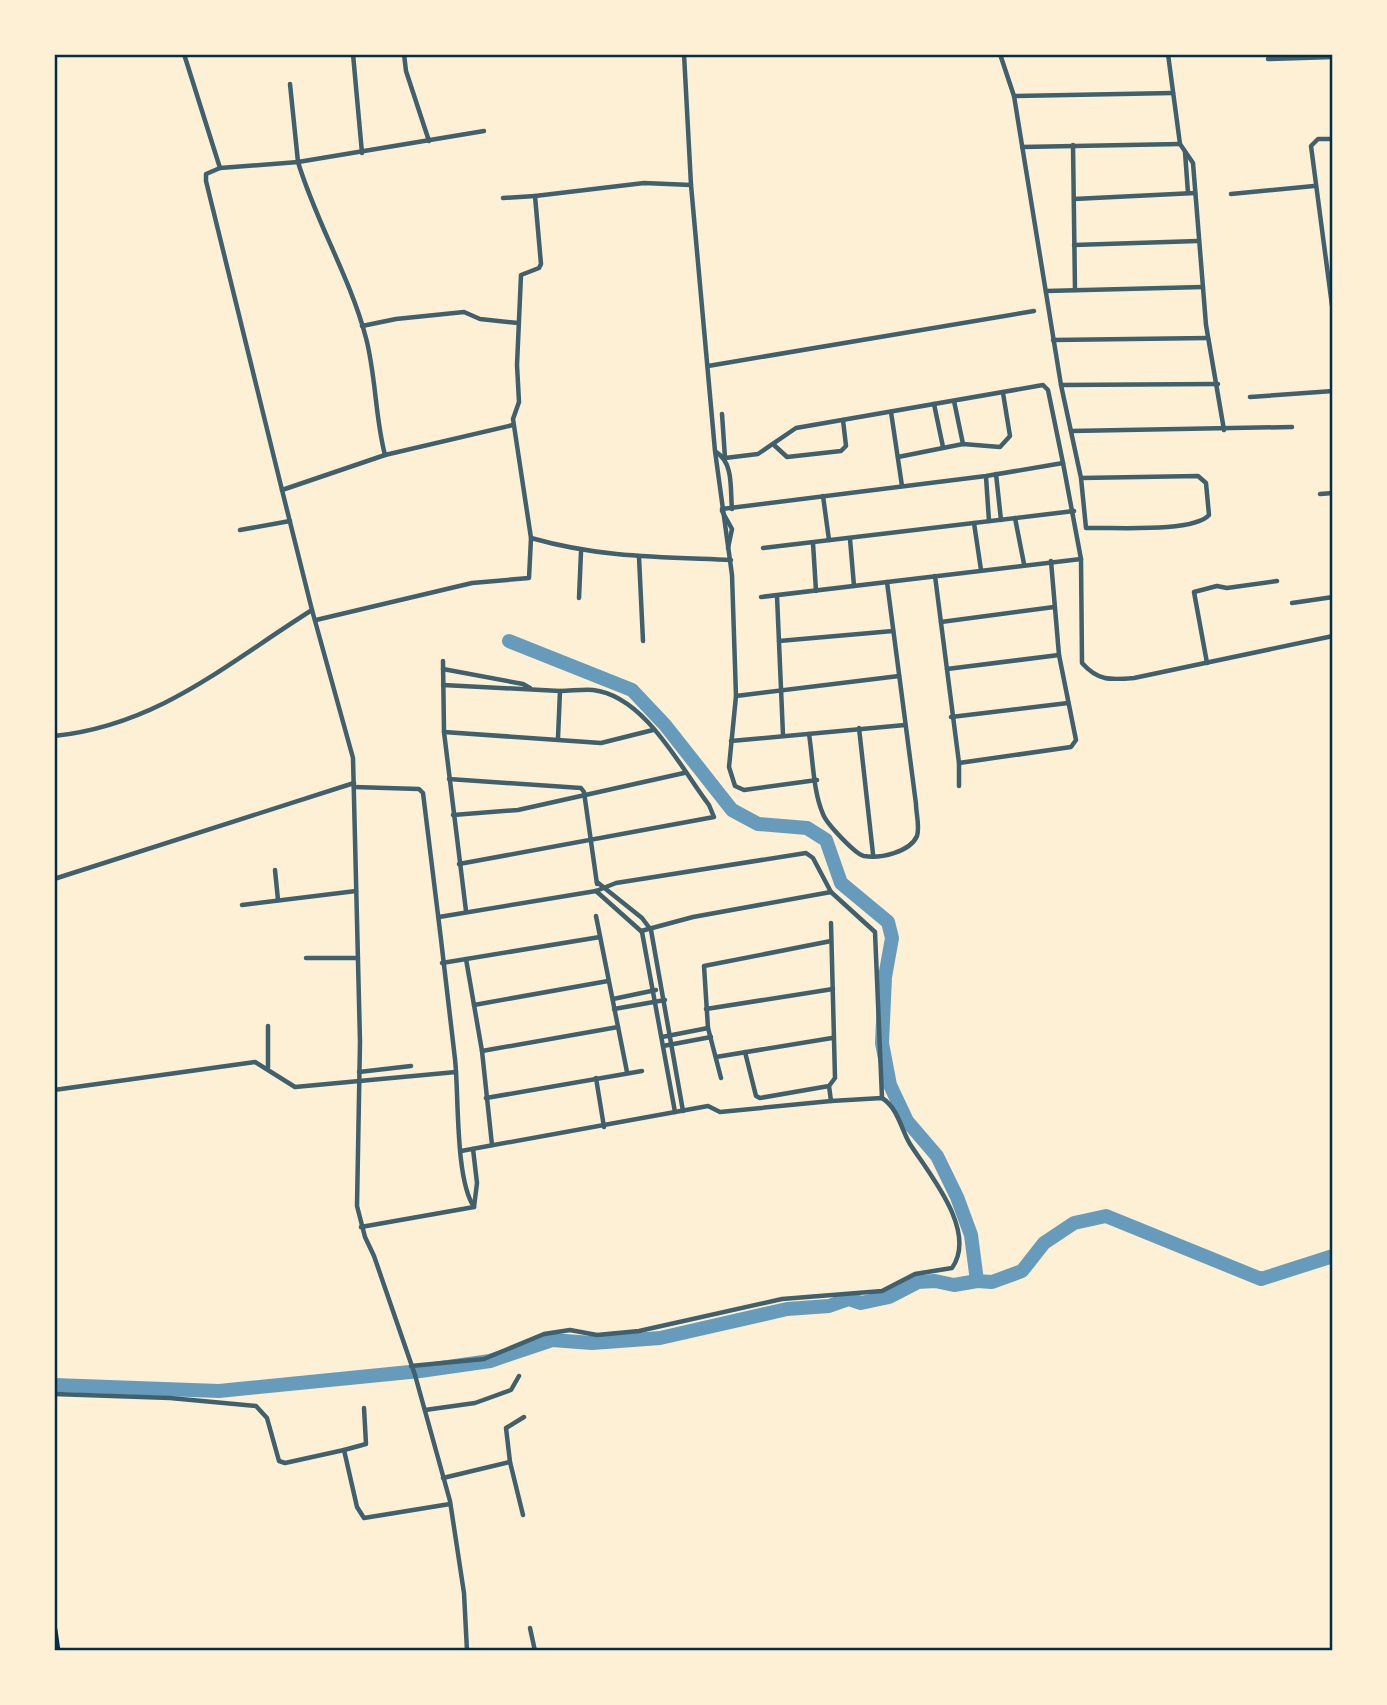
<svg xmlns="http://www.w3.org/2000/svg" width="1387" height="1705" viewBox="0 0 1387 1705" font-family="Jost,sans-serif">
<rect width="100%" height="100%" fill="#fdf0d5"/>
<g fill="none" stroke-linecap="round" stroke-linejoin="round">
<!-- river -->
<g stroke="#669bbc" stroke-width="14">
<path d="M 509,641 L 632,690 L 665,725 L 732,810 L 758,824 L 807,828 L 826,840 L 841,883 L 888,922 L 892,938 L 885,977 L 882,1043 L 890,1085 L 907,1121 L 937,1156 L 957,1197 L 971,1235 L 977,1281 L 992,1282 L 1022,1271 L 1044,1243 L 1074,1223 L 1106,1216 L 1261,1279 L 1333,1256"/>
<path d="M 54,1385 L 219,1391 L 420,1371 L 490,1361 L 552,1340 L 592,1343 L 660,1338 L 787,1309 L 829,1306 L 849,1299 L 861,1303 L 889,1297 L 918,1282 L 935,1281 L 954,1285 L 977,1281"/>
</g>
<!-- minor -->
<g stroke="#3f606c" stroke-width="4.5">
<path d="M 353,54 L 362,153"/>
<path d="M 404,54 L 406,71 L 429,141"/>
<path d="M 684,54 L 691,185 L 715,451 L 732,575 L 736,696 L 729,767 L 735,786 L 744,790 L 817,780"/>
<path d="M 1000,54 L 1014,96 L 1061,385 L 1081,478 L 1086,528 C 1112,527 1193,533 1209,515 L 1206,483 L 1198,476 L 1081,478"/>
<path d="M 1168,54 L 1180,144 L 1193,163 L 1206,325 L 1224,430"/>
<path d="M 1268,59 L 1333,57"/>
<path d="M 290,84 L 298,162 L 484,131"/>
<path d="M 1014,96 L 1173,93"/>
<path d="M 1333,139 L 1318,139 L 1311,146 L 1333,313"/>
<path d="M 1073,145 L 1075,290"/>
<path d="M 1022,147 L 1180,144"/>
<path d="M 1185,152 L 1188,193"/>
<path d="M 220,168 L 206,174 L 206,181 L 282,490"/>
<path d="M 1231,194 L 1314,186"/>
<path d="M 503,198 L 535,196"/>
<path d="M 1074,199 L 1195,193"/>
<path d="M 1074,245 L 1198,241"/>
<path d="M 1046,291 L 1203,287"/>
<path d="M 362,326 L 396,319 L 464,312 L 480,319 L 518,323"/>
<path d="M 1053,340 L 1208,338"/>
<path d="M 708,366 L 1034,311"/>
<path d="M 1061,385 L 1218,384"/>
<path d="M 1250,397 L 1333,391"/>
<path d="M 954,401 L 963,444"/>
<path d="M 934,404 L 943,447"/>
<path d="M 891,412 L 902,486"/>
<path d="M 722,414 L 725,458 L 758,454 L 796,428 L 1043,385 L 1048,390 L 1063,463"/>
<path d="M 1071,431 L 1292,427"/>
<path d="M 774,445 L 787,457 L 841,451 L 846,446 L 843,420"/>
<path d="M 716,452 C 734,463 730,489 732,509"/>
<path d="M 385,455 L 513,425"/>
<path d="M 898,457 L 963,444 L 1000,447 L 1010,436 L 1003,393"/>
<path d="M 996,474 L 1001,520"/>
<path d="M 986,477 L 989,521"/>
<path d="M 1320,494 L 1333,493"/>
<path d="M 823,496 L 829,540"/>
<path d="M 722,509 L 986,476 L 1063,463 L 1081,559 L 1082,663 C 1098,681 1110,680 1134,678 L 1333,636"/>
<path d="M 722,511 L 732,529 L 728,548"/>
<path d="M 1015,518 L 1024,564"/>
<path d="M 974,523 L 981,570"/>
<path d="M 240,530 L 290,521"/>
<path d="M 531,538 C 602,558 659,557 731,560"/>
<path d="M 850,539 L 854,586"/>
<path d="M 813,543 L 816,591"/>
<path d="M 763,548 L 1074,511"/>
<path d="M 639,557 L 643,641"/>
<path d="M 935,576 L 959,763 L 959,786"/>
<path d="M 777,596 L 783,735"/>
<path d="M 761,597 L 1081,559"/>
<path d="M 579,598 L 581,552"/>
<path d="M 1292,603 L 1333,597"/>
<path d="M 312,610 L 353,758 L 360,1042 L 357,1206 L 365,1237 L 374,1256 L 415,1375 L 450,1501 L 464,1593 L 467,1651"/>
<path d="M 316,620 L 472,583 L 529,578 L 531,538 L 513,419 L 519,402 L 517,365 L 521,275 L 539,268 L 541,264 L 535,196 L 644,183 L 691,185"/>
<path d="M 941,622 L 1054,607"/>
<path d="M 779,641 L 893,631"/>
<path d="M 443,661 L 444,732 L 466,911"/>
<path d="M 1207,663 L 1194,592 L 1217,586 L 1227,588 L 1277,581"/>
<path d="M 443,669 L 523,684 L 530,688"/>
<path d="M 947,669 L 1059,655"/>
<path d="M 443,685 L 560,691 L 558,738"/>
<path d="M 736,696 L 899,676"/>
<path d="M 951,717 L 1068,703"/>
<path d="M 859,728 L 873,854"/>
<path d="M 444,732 L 601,743 L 653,730"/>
<path d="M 809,734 C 813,759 813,791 823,814 C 826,823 855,854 864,856 C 880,859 910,852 917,836 C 920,827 916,813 916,804 L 887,582"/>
<path d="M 54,736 C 159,725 226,664 312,610 L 282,490 L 385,455 C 375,417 376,376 366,338 C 350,277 316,222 298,162 L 220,168 L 184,54"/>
<path d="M 731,741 L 905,725"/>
<path d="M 959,763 L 1071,747 L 1076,740 L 1059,655 L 1051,561"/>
<path d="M 449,779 L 581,788 L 584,792 L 597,884"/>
<path d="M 354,787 L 419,789 L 423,793 C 434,882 445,970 455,1059 C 459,1095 455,1179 474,1207 L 361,1227"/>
<path d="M 453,815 L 518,810 L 684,773"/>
<path d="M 459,864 L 714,817 L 709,805 C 680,767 645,696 593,690 C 583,689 571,691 560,691"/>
<path d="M 275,870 L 278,900"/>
<path d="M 54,879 L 354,783"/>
<path d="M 597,882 L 642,918 L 651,930 L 683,1111"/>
<path d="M 596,891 L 642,932 L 675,1112"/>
<path d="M 242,905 L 356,891"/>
<path d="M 596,916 L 627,1072"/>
<path d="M 439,917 L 596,891 L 616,883 L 806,853 L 813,858 L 831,892 L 875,932 L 882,1098"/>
<path d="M 641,931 L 693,917 L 831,892"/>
<path d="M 306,958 L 358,958"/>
<path d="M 466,959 L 482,1051 L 492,1145"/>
<path d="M 442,963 L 600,937"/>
<path d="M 613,999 L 656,990"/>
<path d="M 474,1005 L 608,981"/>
<path d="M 614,1009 L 665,1000"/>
<path d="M 706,1009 L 833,989"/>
<path d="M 662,1037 L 708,1028"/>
<path d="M 663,1046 L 711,1037"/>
<path d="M 482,1051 L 618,1027"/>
<path d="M 745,1052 L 756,1096 L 760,1098 L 829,1086 L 835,1078 L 831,923"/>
<path d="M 716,1057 L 832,1038"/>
<path d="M 268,1067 L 268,1026"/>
<path d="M 359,1072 L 411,1066"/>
<path d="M 596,1078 L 604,1127"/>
<path d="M 721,1078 L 708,1028 L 704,966 L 831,941"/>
<path d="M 54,1090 L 255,1062 L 295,1087 L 456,1072"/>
<path d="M 486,1098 L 642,1071"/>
<path d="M 473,1149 L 477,1183 L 474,1207"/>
<path d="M 461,1151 L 708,1106 L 720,1112 L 831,1101"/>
<path d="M 411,1366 L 484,1359 L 544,1334 L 570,1330 L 597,1335 L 639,1331 L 782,1299 L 882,1291 L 915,1274 L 952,1268 C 978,1231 929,1174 910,1144 C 901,1129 898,1108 882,1098 L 831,1101 L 829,1086"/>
<path d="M 54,1394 L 170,1398 L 256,1406 L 267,1418 L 279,1461 L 285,1463 L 344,1450 L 357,1507 L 364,1518 L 450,1504"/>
<path d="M 425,1410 L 475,1403 L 511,1390 L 519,1376"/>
<path d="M 344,1450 L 366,1444 L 364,1408"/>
<path d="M 510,1462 L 523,1515"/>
<path d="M 443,1478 L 510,1462 L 506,1428 L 524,1417"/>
<path d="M 530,1628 L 535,1651"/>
</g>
<!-- primary -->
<path stroke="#003049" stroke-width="7" d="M 54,1630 L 57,1651"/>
</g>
<!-- border -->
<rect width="1387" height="1705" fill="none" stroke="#fdf0d5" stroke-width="112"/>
<rect x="56" y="56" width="1275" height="1593" fill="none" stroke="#003049" stroke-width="2.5"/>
</svg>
